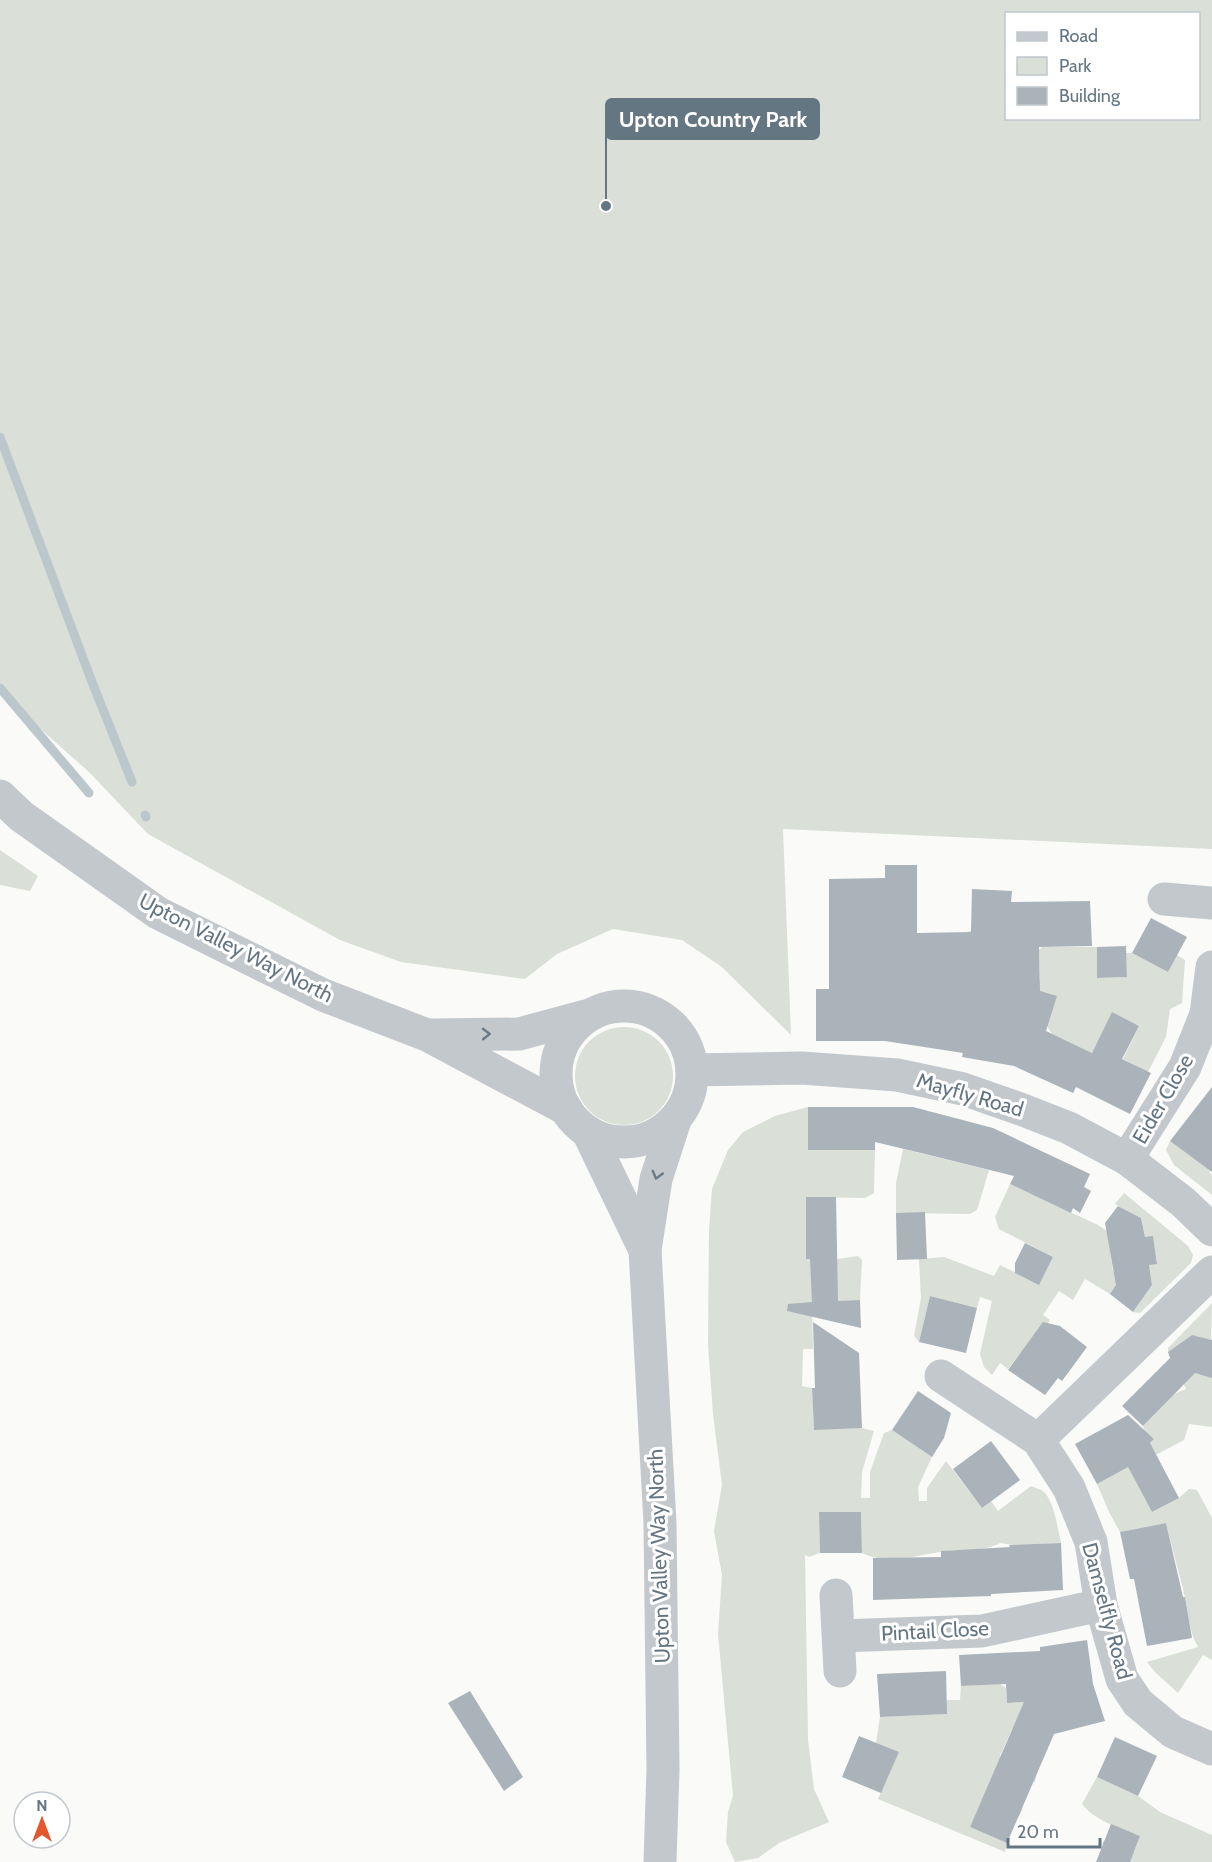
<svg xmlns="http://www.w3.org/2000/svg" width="1212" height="1862" viewBox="0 0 1212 1862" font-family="Cabin,sans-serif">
<rect width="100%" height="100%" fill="#fafaf8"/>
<!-- green -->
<g fill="#dadfd7" fill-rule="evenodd">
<path d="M 0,0 L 1212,0 L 1212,849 L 783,829 L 791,1035 L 722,967 L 682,940 L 613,929 L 557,954 L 525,979 L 401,962 L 340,940 L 148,834 L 89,772 L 0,693 ZM 1006,14 L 1198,14 L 1198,118 L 1006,118 Z"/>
<path d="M 0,850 L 38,876 L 30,891 L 0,885 Z"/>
<path d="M 971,931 L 1010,932 L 1011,982 L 1040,981 L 1039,950 L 1042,947 L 1097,947 L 1098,978 L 1127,977 L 1126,953 L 1132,953 L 1168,972 L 1177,955 L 1185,960 L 1182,1003 L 1170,1009 L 1166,1037 L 1148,1072 L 1123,1059 L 1139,1026 L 1113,1013 L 1092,1053 L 1052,1034 L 1047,1026 L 967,932 Z"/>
<circle cx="624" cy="1076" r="49"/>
<path d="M 808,1107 L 808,1150 L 875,1150 L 874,1193 L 865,1198 L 806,1197 L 806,1259 L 837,1259 L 858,1256 L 862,1260 L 860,1300 L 812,1303 L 813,1349 L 803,1349 L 802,1386 L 812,1388 L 814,1429 L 862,1428 L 874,1431 L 862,1472 L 861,1498 L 870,1498 L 870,1472 L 884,1433 L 892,1430 L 932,1457 L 918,1487 L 919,1501 L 927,1501 L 927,1488 L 946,1461 L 982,1508 L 991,1501 L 998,1511 L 1031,1486 C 1035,1488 1041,1489 1044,1492 C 1054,1501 1058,1530 1061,1543 L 1013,1545 L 1000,1543 C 981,1553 960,1548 940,1552 C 914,1556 886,1565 862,1553 L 861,1512 L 819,1512 L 820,1553 L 809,1557 L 805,1555 L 808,1740 L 814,1789 L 829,1822 L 779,1843 L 758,1858 L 735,1862 L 726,1842 L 728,1812 L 733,1796 L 718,1634 L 722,1575 L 714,1531 L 722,1485 L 713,1414 L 708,1344 L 709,1230 L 712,1189 L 728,1150 L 743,1132 L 775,1116 Z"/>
<path d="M 1170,1141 L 1207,1168 L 1212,1167 L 1209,1172 L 1212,1175 L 1212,1195 L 1174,1165 L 1166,1150 Z"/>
<path d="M 903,1149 L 989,1170 L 977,1210 L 970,1214 L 896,1213 L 896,1183 Z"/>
<path d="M 1010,1184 L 1098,1225 L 1116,1237 L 1109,1244 L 1113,1271 L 1123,1275 L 1110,1294 L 1085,1279 L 1073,1300 L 1059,1291 L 1043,1315 L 1050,1320 L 1026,1354 L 1021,1352 L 1008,1369 L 1000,1363 L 992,1375 L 984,1367 L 980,1354 L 992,1301 L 980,1297 L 977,1308 L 930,1296 L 919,1342 L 914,1336 L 921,1298 L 919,1259 L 944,1257 L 994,1276 L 1000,1265 L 1039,1284 L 1053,1257 L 999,1229 L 995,1217 Z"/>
<path d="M 1124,1193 L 1188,1246 L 1193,1255 L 1191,1263 L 1140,1313 L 1133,1312 L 1152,1285 L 1149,1265 L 1157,1263 L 1153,1237 L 1145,1237 L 1141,1218 L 1115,1204 Z"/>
<path d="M 1212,1303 L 1211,1340 L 1192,1335 L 1168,1352 L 1168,1348 Z"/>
<path d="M 1198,1366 L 1212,1378 L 1212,1427 L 1189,1424 L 1184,1440 L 1129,1469 L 1152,1512 L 1179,1498 L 1189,1489 L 1197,1490 L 1212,1518 L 1212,1660 L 1203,1655 L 1178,1693 L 1155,1672 L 1147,1662 L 1198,1647 C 1189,1632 1189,1615 1185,1597 C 1179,1572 1172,1548 1166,1523 L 1120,1532 L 1109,1512 L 1097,1484 C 1122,1470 1134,1460 1154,1439 L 1144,1430 L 1143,1426 L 1174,1394 L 1186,1389 L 1180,1376 Z"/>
<path d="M 1000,1684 L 1006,1688 L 1007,1703 L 1036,1701 L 1058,1703 L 1065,1731 L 1054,1734 L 1049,1745 L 1012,1729 L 1000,1756 L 1037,1772 L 1035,1782 L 998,1766 L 986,1793 L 1023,1809 L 1019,1816 L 982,1800 L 970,1827 L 1007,1843 L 1005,1852 L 878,1799 L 899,1752 L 876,1743 L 880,1717 L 946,1714 L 946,1700 L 960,1700 L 961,1686 Z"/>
<path d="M 1097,1777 L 1138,1796 L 1160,1812 L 1212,1835 L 1212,1862 L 1130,1862 L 1131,1859 L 1102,1844 L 1104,1840 L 1134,1852 L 1140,1836 C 1120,1828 1095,1821 1082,1804 Z"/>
</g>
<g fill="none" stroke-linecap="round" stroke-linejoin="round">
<!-- stream -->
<g stroke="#bbc7cb" stroke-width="9">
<path d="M 0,437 L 92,682 L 132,782"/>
<path d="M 0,688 L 89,793"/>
<path d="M 145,815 L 146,817"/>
</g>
</g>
<!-- building -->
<g fill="#aab3b9">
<path d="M 885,865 L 917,865 L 917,933 L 971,932 L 972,889 L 1012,891 L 1011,902 L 1090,901 L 1092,946 L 1039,947 L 1040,991 L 1057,996 L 1046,1031 L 1092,1053 L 1112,1012 L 1139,1026 L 1122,1059 L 1151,1073 L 1130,1114 L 1076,1087 L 1073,1093 L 1014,1066 L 962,1057 L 963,1053 L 885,1041 L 816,1041 L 816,989 L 829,989 L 829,879 L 885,878 Z"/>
<path d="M 1151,918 L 1187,937 L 1168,972 L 1132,953 Z"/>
<path d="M 1126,946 L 1127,977 L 1097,978 L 1097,947 Z"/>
<path d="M 1212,1087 L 1212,1172 L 1170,1141 Z"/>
<path d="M 808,1107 L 913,1107 L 993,1128 L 1090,1174 L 1084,1187 L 1091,1191 L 1080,1213 L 1073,1208 L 1071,1213 L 1010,1184 L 1014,1176 L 925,1154 L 875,1142 L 875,1150 L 808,1150 Z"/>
<path d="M 806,1197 L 836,1197 L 838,1301 L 860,1300 L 861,1328 L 787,1311 L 788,1304 L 812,1302 L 810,1259 L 806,1259 Z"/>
<path d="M 1118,1206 L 1141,1218 L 1145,1237 L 1153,1236 L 1157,1264 L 1149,1265 L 1152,1285 L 1133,1312 L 1110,1294 L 1116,1285 L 1105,1223 Z"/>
<path d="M 925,1212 L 927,1259 L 897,1260 L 896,1213 Z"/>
<path d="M 1025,1243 L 1053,1257 L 1039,1285 L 1015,1273 L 1015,1263 Z"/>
<path d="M 930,1296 L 977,1308 L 966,1353 L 919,1342 Z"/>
<path d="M 813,1322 L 859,1353 L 862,1428 L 814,1430 L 812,1388 L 815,1388 Z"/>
<path d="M 1043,1322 L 1060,1326 L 1087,1347 L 1062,1381 L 1058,1378 L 1045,1395 L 1008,1370 Z"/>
<path d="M 1192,1335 L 1212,1340 L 1212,1378 L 1195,1373 L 1143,1426 L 1122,1406 L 1170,1358 L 1168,1352 Z"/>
<path d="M 918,1391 L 951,1413 L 944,1438 L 932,1457 L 892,1430 Z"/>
<path d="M 1128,1415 L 1154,1439 L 1150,1443 L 1179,1498 L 1152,1512 L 1128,1467 L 1097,1484 L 1075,1444 Z"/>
<path d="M 991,1441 L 1020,1480 L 982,1508 L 953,1469 Z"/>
<path d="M 819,1512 L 861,1512 L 862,1553 L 820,1553 Z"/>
<path d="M 1166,1523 L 1183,1597 L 1185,1597 L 1192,1638 L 1147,1646 L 1134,1579 L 1130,1579 L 1120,1532 Z"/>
<path d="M 1061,1543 L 1063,1590 L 991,1594 L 991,1596 L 873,1600 L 873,1558 L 941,1557 L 941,1551 L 1010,1547 L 1009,1545 Z"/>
<path d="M 1087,1640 L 1093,1684 L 1105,1721 L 1054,1734 L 1007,1843 L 970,1827 L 1024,1702 L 1007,1703 L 1006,1684 L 961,1686 L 959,1655 L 1040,1651 L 1040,1647 Z"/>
<path d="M 946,1671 L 947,1714 L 880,1717 L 877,1674 Z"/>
<path d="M 470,1691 L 523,1777 L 504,1791 L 448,1703 Z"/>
<path d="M 859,1736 L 899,1752 L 881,1793 L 842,1777 Z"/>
<path d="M 1115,1737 L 1157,1756 L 1138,1796 L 1097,1777 Z"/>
<path d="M 1111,1824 L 1140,1836 L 1130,1862 L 1096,1862 Z"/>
</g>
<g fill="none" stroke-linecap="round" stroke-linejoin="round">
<!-- minor -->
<g stroke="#c3c8cc" stroke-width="33">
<path d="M 1164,899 L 1212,903"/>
<path d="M 692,1070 L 802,1068 L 897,1075 L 963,1089 L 1023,1110 L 1069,1128 L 1127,1159 L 1183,1202 L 1212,1230"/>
<path d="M 1127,1159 L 1185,1067 L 1206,1014 L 1212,967"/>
<path d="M 941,1376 L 1038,1440 L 1069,1488 L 1091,1542 L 1101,1605 L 1122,1679 L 1138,1703 L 1173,1732 L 1212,1749"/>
<path d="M 1038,1440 L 1212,1272"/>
<path d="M 836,1595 L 840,1671"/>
<path d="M 839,1636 L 982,1631 L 1101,1605"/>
</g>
<!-- tertiary -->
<g stroke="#c3c8cc" stroke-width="33">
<path d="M 0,796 L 21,816 L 158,913 L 323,995 L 427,1035 L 566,1109"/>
<circle cx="624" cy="1074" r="68"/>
<path d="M 432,1035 L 519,1034 L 586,1016"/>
<path d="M 588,1132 L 645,1250"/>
<path d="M 660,1862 L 663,1769 L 660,1523 L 645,1250 L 656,1179 L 675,1120"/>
</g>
</g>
<!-- one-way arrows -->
<defs><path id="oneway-chevron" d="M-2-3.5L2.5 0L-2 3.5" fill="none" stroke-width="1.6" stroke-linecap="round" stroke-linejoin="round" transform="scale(1.5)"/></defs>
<g stroke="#6a7a87">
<use href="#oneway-chevron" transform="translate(486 1034) rotate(-1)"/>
<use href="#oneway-chevron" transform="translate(657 1175) rotate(105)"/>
</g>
<g text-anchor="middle" stroke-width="6" stroke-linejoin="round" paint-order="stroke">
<!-- street labels -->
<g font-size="21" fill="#657683" stroke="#fff">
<text transform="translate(236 948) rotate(27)" y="7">Upton Valley Way North</text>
<text transform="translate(970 1095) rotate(16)" y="7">Mayfly Road</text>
<text transform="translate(1163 1099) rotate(-60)" y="7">Eider Close</text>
<text transform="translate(659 1556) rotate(-92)" y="7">Upton Valley Way North</text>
<text transform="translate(1107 1611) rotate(75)" y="7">Damselfly Road</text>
<text transform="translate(935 1631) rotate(-3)" y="7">Pintail Close</text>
</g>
</g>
<!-- callouts -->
<path fill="none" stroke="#657683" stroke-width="2" d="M606 206L606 119"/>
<circle fill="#657683" stroke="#fff" stroke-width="2" cx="606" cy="206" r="6"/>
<rect fill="#657683" stroke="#657683" stroke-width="2" x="606" y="99" width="213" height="40" rx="6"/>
<g font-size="22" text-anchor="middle" font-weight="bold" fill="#fff">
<text x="713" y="127">Upton Country Park</text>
</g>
<!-- legend -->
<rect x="1005" y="12" width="195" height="108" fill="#ffffff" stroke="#c1c8cd" stroke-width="1.5"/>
<rect x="1017" y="32" width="30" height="9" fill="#c3c8cc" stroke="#c1c8cd" stroke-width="1.5"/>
<text x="1059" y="42" font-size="18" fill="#657683">Road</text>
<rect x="1017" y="57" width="30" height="18" fill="#dadfd7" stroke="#c1c8cd" stroke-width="1.5"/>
<text x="1059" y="72" font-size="18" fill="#657683">Park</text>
<rect x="1017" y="87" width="30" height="18" fill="#aab3b9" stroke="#c1c8cd" stroke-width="1.5"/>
<text x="1059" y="102" font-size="18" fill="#657683">Building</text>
<!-- north arrow -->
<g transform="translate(42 1820)"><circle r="28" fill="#ffffff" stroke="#c1c8cd" stroke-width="1.5"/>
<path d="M0-4.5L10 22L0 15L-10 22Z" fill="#e4572e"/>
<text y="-9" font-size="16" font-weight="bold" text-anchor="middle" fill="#657683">N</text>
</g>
<!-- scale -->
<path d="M1008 1838v9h92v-9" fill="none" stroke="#657683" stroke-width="3"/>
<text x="1017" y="1838" font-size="18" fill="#657683" stroke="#ffffff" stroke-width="4.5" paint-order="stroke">20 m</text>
</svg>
